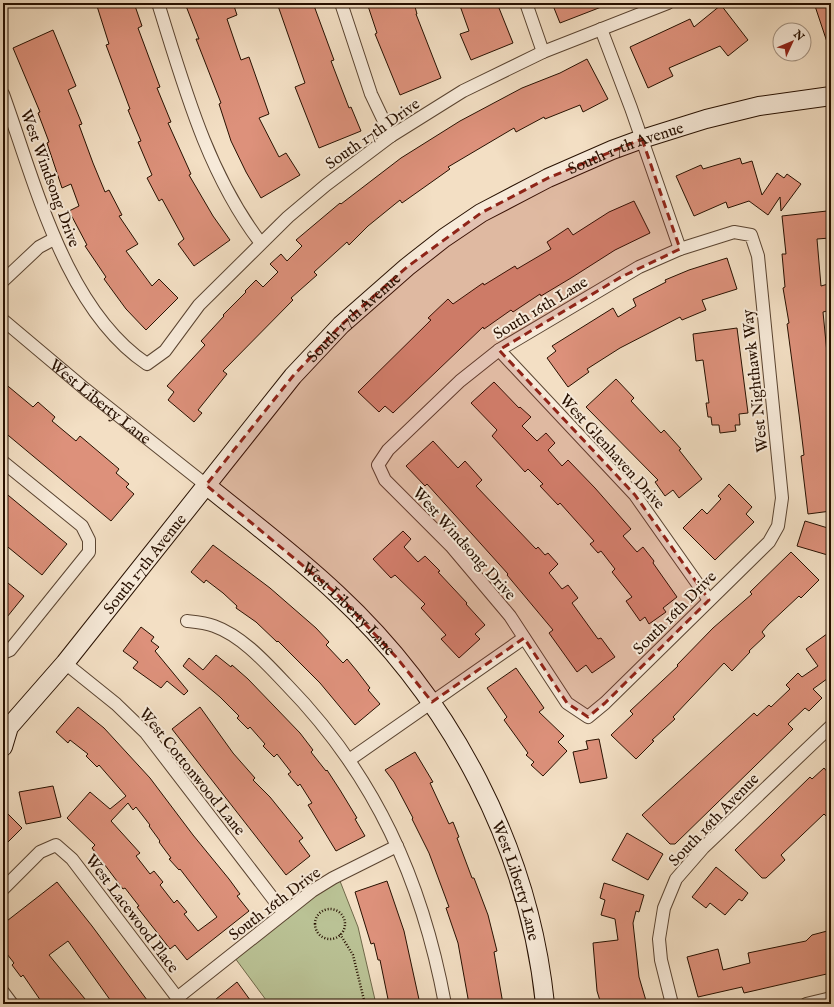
<svg xmlns="http://www.w3.org/2000/svg" width="834" height="1007" font-family="'IM FELL English',serif">
<rect width="100%" height="100%" fill="#f3dfc4"/>
<filter id="stains"><feTurbulence type="fractalNoise" baseFrequency=".005" numOctaves="4"/><feColorMatrix values="0 0 0 0 .2 0 0 0 0 .09 0 0 0 0 .02 0 0 0 .5 -.17"/></filter>
<radialGradient id="worn" r=".72"><stop offset=".6" stop-color="#630" stop-opacity="0"/><stop offset="1" stop-color="#630" stop-opacity=".3"/></radialGradient>
<path fill="#bac295" stroke="#70694a" d="M338 876 358 927 376 1004H269L232 954Z"/>
<path fill="#dd917b" stroke="#271000" fill-rule="evenodd" d="M96 3H134L142 26 138 28 160 87 157 88 171 122 168 123 191 174 189 175 213 216 230 240 194 266 178 244 184 239 162 199 159 201 147 178 152 175 138 142 141 141 128 110 130 109 106 45 109 44Z
M195 3H233L237 15 227 19 241 60 249 57 269 114 259 118 279 157 286 153 300 175 261 198 246 172 231 141 219 104 221 103 196 39H199L186 6Z
M277 3H313L334 60 331 61 349 108 351 107 361 131 319 148 295 87 305 83Z
M367 3H414L417 14H416L441 78 400 95 375 34 377 33Z
M459 3H497L513 43 471 60 460 34 469 31Z
M552 3H609V4L560 23Z
M814 3H831V48H829Z
M721 5 748 40 728 56 720 46 669 68 673 76 648 88 630 47 690 19 694 27Z
M53 30 76 86 68 90 82 124 79 125 93 163 105 192 109 190 122 215 119 216 138 244 126 251 152 286 159 279 178 298 146 330 126 309 104 279 106 277 85 246 87 245 69 211 79 206 71 184 62 188 47 143 49 142 38 113 40 112 13 48Z
M587 59 608 99 583 112 580 105 545 119 544 117 516 132 514 128 448 167 450 169 402 203 400 200 368 226 349 245 347 242 314 272 317 275 291 298 293 300 223 371 227 374 198 410 202 413 194 422 168 400 174 392 167 386 205 345 201 341 224 316 223 315 246 292 245 291 256 280 263 287 278 272 270 264 281 254 287 261 302 246 296 240 340 203 341 204 401 158 460 121 522 88 560 73Z
M740 158 742 164 752 161 762 195 777 173 784 178 787 174 801 184 781 211 780 197 768 215 749 201 728 208 726 202 694 216 676 176 701 165 703 169Z
M634 201 650 233 615 250 571 278 541 296 540 294 513 312 511 310 484 329 483 327 393 413 385 406 379 412 358 392 431 320 428 318 448 299 453 304 483 283 484 285 515 266 517 269 551 249 547 242 568 228 573 235 609 212Z
M827 211 830 238 817 239 821 286 828 284 831 302V310L823 312 827 353 831 352V511L808 514 801 456 804 455 799 414 787 324 789 323 783 288 785 287 782 254H786L782 216Z
M727 258 737 289 702 300 706 310 682 320 680 317 620 348 587 369 589 372 568 387 547 358 556 351 552 346 613 308 618 317 636 306 633 299 666 282 665 280 689 270Z
M737 328 748 413 739 414 740 425H735L736 431 720 433 719 425H712L711 417H708L706 403H709L703 360 696 361 693 334Z
M616 379 634 398 631 401 661 433 664 430 681 449 679 450 702 479 679 498 673 490 665 496 655 482 658 480 586 407Z
M3 382 33 407 38 402 55 417 52 421 76 441 80 436 119 469 116 473 129 484 126 487 134 494 111 521 3 431Z
M494 382 519 408 520 407 531 417 522 426 537 441 546 433 555 443 548 450 562 466 568 460 595 488 631 529 623 536 637 552 643 547 654 561 653 563 677 597 663 608 666 612 649 624 645 617 640 621 626 601 632 597 612 572 615 569 601 551 598 553 590 544 594 541 560 503 558 505 540 486 543 484 528 469 525 472 492 436 497 430 471 403Z
M433 441 458 468 465 461 482 480 476 486 536 549 538 547 545 555 548 553 558 564 549 573 562 589 568 585 578 598 572 603 598 639 601 638 615 657 592 673 586 665 577 672 549 633 553 630 507 575 508 574 427 484 425 486 406 466Z
M729 484 752 507 746 514 754 522 715 560 683 528 702 509 707 514 721 499 718 496Z
M3 491 67 544 42 575 3 543Z
M805 521 831 529V556L797 546Z
M403 531 411 539 404 547 418 562 425 556 440 571 438 572 467 603 466 604 485 625 475 634 480 639 459 658 441 639 446 635 421 608 425 604 395 575 391 578 373 559Z
M213 545 270 588 316 628 329 642 326 645 343 663 347 659 357 671 370 688 368 690 380 704 355 725 320 683 278 641 277 642 256 622 236 608 237 606 223 593 206 580 204 583 191 572Z
M791 552 819 580 801 598 799 596 768 625 762 632 765 636 749 651 750 652 732 671 724 663 673 717 675 719 652 740 654 741 636 759 611 735 633 714 630 711 678 666 677 665 713 628 752 594 750 592Z
M3 579 24 596 3 622Z
M141 627 154 637 151 641 159 647 155 651 188 691 184 695 167 681 161 688 133 668 138 662 123 651Z
M831 631V676L813 689 822 698 809 711 805 708 788 724 793 729 675 844H670L642 815 754 713 757 716 769 705 771 707 790 689 786 685 798 673 802 677 818 666 806 649Z
M216 655 231 667 232 665 248 679 300 733 313 750 311 752 326 771 327 770 340 790 357 818 355 819 365 836 336 851 308 805 312 803 300 784 298 786 288 774 291 772 277 754 274 757 263 746 265 744 250 727 248 729 237 718 239 716 220 697 183 666 189 658 203 670Z
M516 668 544 708 539 712 564 736 558 742 567 751 543 776 531 765 534 762 526 755 528 753 504 720 507 717 487 688Z
M78 707 104 728 150 778 193 835 229 879 240 894 237 896 249 911 187 960 175 945 170 949 137 907 139 906 125 888 123 889 92 848 95 845 67 818 90 792 110 809 126 796 99 765 97 767 86 756 88 754 70 740 68 743 56 732ZM128 803 133 810 136 807 150 825 149 826 160 841 159 842 171 858 169 859 179 870 180 869 217 917 198 931 184 914 187 912 177 900 174 903 160 885 163 882 154 871 150 874 136 856 140 853 111 821Z
M200 707 233 753 255 778 253 780 270 797 303 838 299 841 310 856 286 875 172 729Z
M599 739 607 778 580 783 573 752 588 749 586 741Z
M415 752 433 782 430 783 449 824 453 822 459 837 457 838 472 878H474L488 915 497 951 494 952 503 1004H469L458 943 446 908 449 907 429 853 412 819 413 818 394 782 385 770Z
M824 768 831 776V811L826 816 824 814 781 855 785 860 766 878H762L735 850 810 777 812 779Z
M53 786 61 817 26 824 19 792Z
M3 809 22 828 3 847Z
M627 833 663 854 648 880 612 860Z
M716 867 748 893 742 901 739 899 725 915 710 903 706 908 692 897Z
M387 881 404 931 420 1004H389L380 960H378L374 943 371 944 355 892Z
M57 882 92 926 150 1004H113L68 941 49 955 85 999 79 1004H43L23 975 21 977 12 965 14 963 3 949V924Z
M604 883 644 895 639 912 636 911 633 923 639 977 647 1004H601L597 991 593 943 618 940 615 919 601 915 605 900 600 898Z
M831 930V973L744 993 742 987 698 997 687 957 718 949 723 970 750 963 748 953 806 941 812 935Z
M237 982 253 1004H210Z"/>
<g fill="none" stroke-linecap="round" stroke-linejoin="round">
<defs>
<g id="street">
<path d="M158 3C184 86 207 172 260 242"/>
<path d="M341 3 371 94 391 136"/>
<path d="M526 3 543 52"/>
<path d="M601 29 631 108 680 249"/>
<path d="M3 94C35 182 65 309 147 364L165 351 199 305 288 217 326 185 391 136 463 91 543 52 668 3"/>
<path d="M734 232 751 235 758 256 782 498 778 526 769 542 605 703 588 717 567 703 510 616 451 546 385 480 378 465 388 450 460 381 499 350 639 267 680 249Z"/>
<path d="M3 281 39 247 54 239"/>
<path id="s1" d="M3 320 85 389 206 485"/>
<path d="M499 350 635 495 709 600"/>
<path d="M3 462 82 526 89 540V552L10 650 3 653"/>
<path d="M187 621C196 622 206 623 214 626 242 636 266 663 286 684 375 775 422 880 445 1004"/>
<path d="M65 663 116 704 146 733 284 913"/>
<path d="M349 760 524 638"/>
<path d="M3 889 40 852 56 845 72 859 182 1004"/>
<path d="M3 992 12 1004"/>
<path d="M177 998 312 891 333 878 397 846"/>
<path d="M672 1004 661 960 659 939 664 908 676 879 703 848 831 726"/>
<path d="M806 1004 831 998"/>
</g>
<g id="secondary">
<path id="s2" d="M206 485C250 521 296 555 337 594 452 701 529 848 545 1004"/>
<path id="s3" d="M3 747 9 727 65 663 293 376 341 325 407 267 444 238 481 213 548 178 612 150 642 139 706 119 759 106 831 96"/>
</g>
</defs>
<use href="#street" stroke="#5a4431" stroke-width="14"/>
<use href="#secondary" stroke="#271000" stroke-width="20"/>
<path stroke="#271000" stroke-width="2.5" stroke-dasharray="1 2" stroke-linecap="butt" d="M315 924a15 15 0 1 1 30 0a15 15 0 1 1-30 0Z
M340 934 353 955 365 1004"/>
<use href="#street" stroke="#f7ead9" stroke-width="12"/>
<use href="#secondary" stroke="#f7ead9" stroke-width="18"/>
</g>
<path fill="#8f2418" fill-opacity="0.2" stroke="#8f2418" stroke-width="3" stroke-dasharray="8 5" stroke-linejoin="round" d="M642 139 680 249 621 277 499 350 635 495 709 600 605 703 588 717 567 703 524 638 432 702 397 658 337 594 206 485 293 376 341 325 407 267 481 213 548 178Z"/>
<g text-anchor="middle" stroke-width="4" stroke-linejoin="round" paint-order="stroke">
<g font-size="16" fill="#271000" stroke="#f7ead9">
<text transform="translate(372 133) rotate(-35)" y="6">South 17th Drive</text>
<text dy="6" stroke="none"><textPath href="#s3" startOffset="881">South 17th Avenue</textPath></text>
<text transform="translate(51 178) rotate(70)" y="6">West Windsong Drive</text>
<text transform="translate(540 307) rotate(-31)" y="6">South 16th Lane</text>
<text dy="6" stroke="none"><textPath href="#s3" startOffset="557">South 17th Avenue</textPath></text>
<text transform="translate(754 381) rotate(-96)" y="6">West Nighthawk Way</text>
<text dy="6" stroke="none"><textPath href="#s1" startOffset="127">West Liberty Lane</textPath></text>
<text transform="translate(613 451) rotate(48)" y="6">West Glenhaven Drive</text>
<text transform="translate(465 543) rotate(48)" y="6">West Windsong Drive</text>
<text dy="6" stroke="none"><textPath href="#s3" startOffset="233">South 17th Avenue</textPath></text>
<text dy="6" stroke="none"><textPath href="#s2" startOffset="189">West Liberty Lane</textPath></text>
<text transform="translate(674 612) rotate(-45)" y="6">South 16th Drive</text>
<text transform="translate(193 771) rotate(51)" y="6">West Cottonwood Lane</text>
<text transform="translate(713 819) rotate(-46)" y="6">South 16th Avenue</text>
<text dy="6" stroke="none"><textPath href="#s2" startOffset="513">West Liberty Lane</textPath></text>
<text transform="translate(274 903) rotate(-37)" y="6">South 16th Drive</text>
<text transform="translate(133 913) rotate(53)" y="6">West Lacewood Place</text>
</g>
</g>
<rect width="834" height="1007" fill="none" stroke="#f3dfc4" stroke-width="16"/>
<rect x="4" y="4" width="826" height="999" fill="none" stroke="#271000" stroke-width="2"/>
<rect x="8" y="8" width="818" height="991" fill="none" stroke="#271000"/>
<g transform="translate(792 42) rotate(46)"><circle r="19" fill="#f7ead9" stroke="#a49382"/>
<path d="M0-3L7 15L0 10L-7 15Z" fill="#8f2418"/>
<text y="-6" font-size="11" font-weight="bold" text-anchor="middle" fill="#271000">N</text>
</g>
<rect width="100%" height="100%" filter="url(#stains)"/>
<rect width="100%" height="100%" fill="url(#worn)"/>
</svg>
